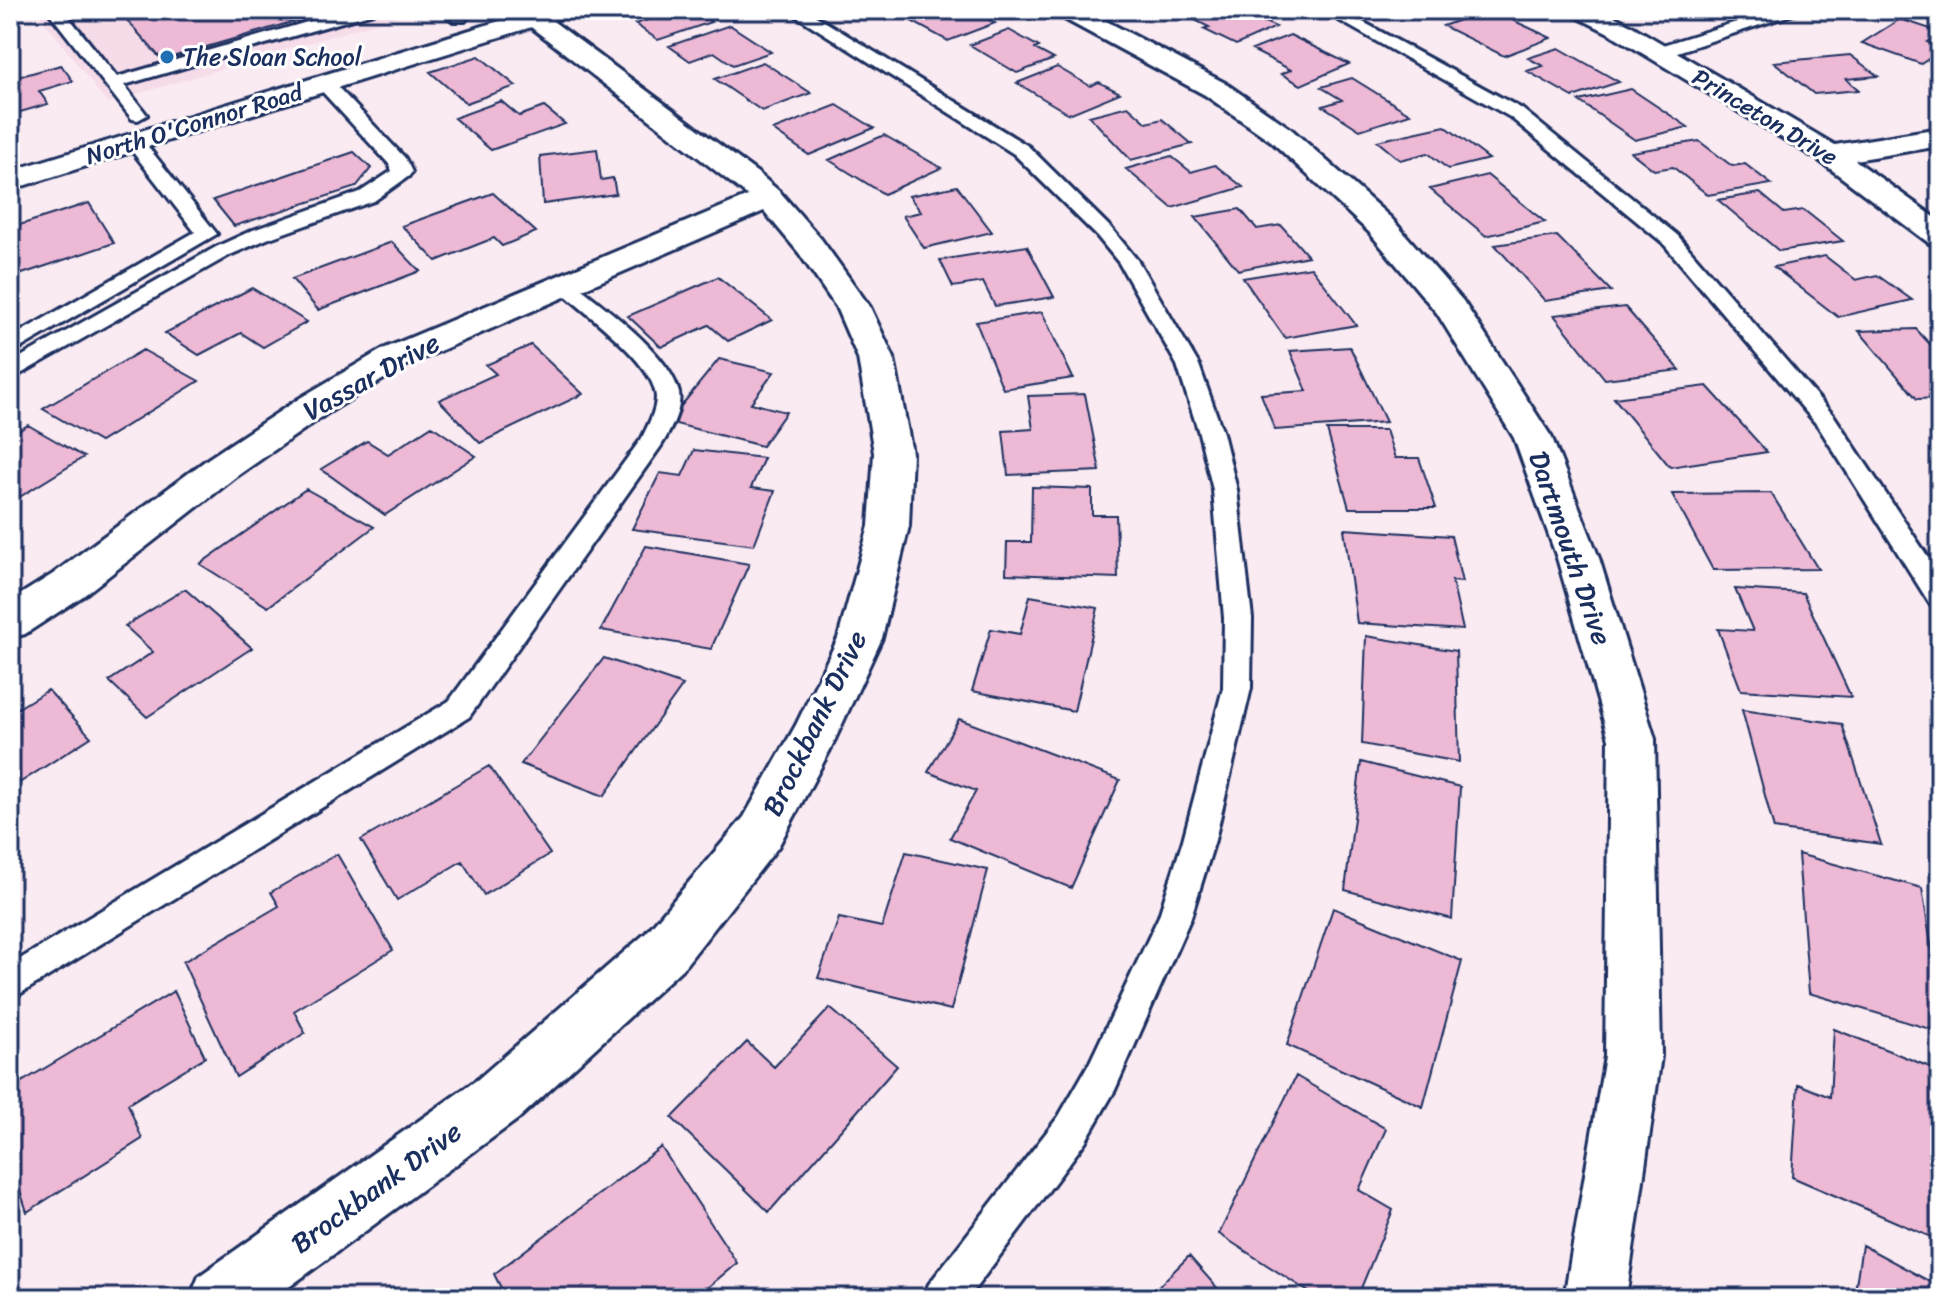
<svg xmlns="http://www.w3.org/2000/svg" width="1950" height="1308" font-family="Sriracha,sans-serif">
<rect width="100%" height="100%" fill="#faeaf2"/>
<filter id="ink" filterUnits="userSpaceOnUse"><feTurbulence type="fractalNoise" baseFrequency=".0125" numOctaves="2"/><feDisplacementMap in="SourceGraphic" scale="16" xChannelSelector="R" yChannelSelector="G"/><feConvolveMatrix kernelMatrix="1 2 1 2 8 2 1 2 1" color-interpolation-filters="sRGB"/></filter>
<g filter="url(#ink)">
<path fill="#f6dbe9" d="M36 10H418L107 103Z"/>
<path fill="#edb9d5" stroke="#1b2f5e" stroke-width="2" d="M118 10H291L302 19 162 60Z
M641 10H693L711 22 658 40 635 24 653 18Z
M913 10H971L995 23 948 41 900 15Z
M1194 10H1222L1236 16 1244 13 1276 27 1236 45 1203 29 1209 27 1183 14Z
M1487 10H1491L1551 38 1504 56 1443 26Z
M1698 10H1740L1715 18Z
M1900 19 1940 32 1927 42 1940 47V51L1921 64 1862 43Z
M730 25 771 52 733 65 714 52 690 61 669 46Z
M1009 30 1039 47 1035 49 1054 59 1017 73 970 45Z
M1290 35 1349 64 1301 85 1281 74 1291 70 1252 50Z
M1559 48 1619 82 1573 97 1527 71 1543 66 1528 58Z
M1850 55 1878 76 1846 79 1859 90 1814 94 1774 62Z
M479 56 516 86 466 103 430 72Z
M763 62 811 93 762 111 715 79Z
M61 65 73 81 39 91 48 104 10 115V79Z
M1057 67 1090 86 1099 82 1120 93 1069 114 1017 83Z
M1352 78 1410 114 1360 130 1323 106 1342 100 1321 87Z
M1631 89 1688 127 1635 140 1579 101Z
M501 101 519 116 544 107 565 124 491 150 454 118Z
M837 105 874 128 809 155 773 130Z
M1128 106 1147 123 1162 119 1192 144 1131 160 1089 116Z
M1445 126 1489 159 1448 169 1428 153 1400 160 1377 141Z
M884 135 941 168 884 194 829 160Z
M1699 141 1732 166 1745 164 1771 184 1708 195 1673 167 1654 170 1631 152Z
M597 149 601 180 613 178 616 194 543 204 540 156Z
M354 152 371 168 356 187 234 226 213 200Z
M1171 156 1191 172 1215 165 1243 187 1172 208 1126 169Z
M1487 175 1545 222 1486 236 1430 189Z
M957 186 992 232 924 248 903 216 921 212 909 196Z
M493 193 536 232 502 246 494 238 436 261 402 226Z
M1760 193 1784 213 1804 210 1843 241 1779 251 1718 200Z
M89 203 114 243 10 278V228Z
M1240 209 1257 229 1281 225 1308 256 1238 270 1195 217Z
M1557 236 1611 291 1545 301 1495 245Z
M392 242 420 271 318 310 292 279Z
M1027 246 1054 297 995 306 983 282 953 287 940 260Z
M1825 256 1856 280 1877 275 1912 300 1838 317 1774 267Z
M1311 267 1356 325 1285 338 1243 278Z
M718 277 772 320 728 341 709 325 661 347 628 316Z
M252 288 307 322 263 347 241 333 199 355 165 333Z
M1625 307 1680 370 1605 379 1554 315Z
M1042 312 1073 378 1003 389 976 322Z
M1916 329 1940 355V398L1917 399 1859 331Z
M531 345 583 394 480 443 439 400 496 374 486 365Z
M1350 347 1386 422 1275 430 1261 394 1307 391 1290 351Z
M143 350 199 381 100 442 43 409Z
M719 359 774 372 751 403 786 412 762 446 668 422Z
M1707 386 1767 452 1670 467 1614 398Z
M1085 394 1100 471 1008 475 1003 431 1033 429 1028 396Z
M28 425 84 457 10 503V436Z
M432 426 476 456 385 515 321 469 367 441 388 454Z
M1327 430H1386L1395 458H1419L1436 508H1349Z
M694 450 764 458 751 488 775 491 754 545 632 529 660 473 682 476Z
M1032 487 1092 489V515H1116L1118 578 1006 574 1007 542H1031Z
M306 489 374 527 268 607 200 564Z
M1771 493 1818 569 1713 570 1672 494Z
M1344 529 1451 536 1462 582 1452 581 1463 630 1357 623Z
M646 546 749 564 711 649 601 630Z
M185 589 252 648 147 717 109 681 153 652 125 626Z
M1735 589 1803 593 1851 697 1741 690 1718 629 1753 631Z
M1030 596 1098 608 1074 711 972 691 991 629 1020 634Z
M1366 636 1456 651 1459 762 1362 744Z
M604 658 683 685 604 796 521 764Z
M48 690 91 737 10 789V713Z
M1742 710 1842 724 1881 844 1774 829Z
M959 719 1120 780 1071 888 950 838 976 791 928 772Z
M1361 762 1460 787 1452 919 1345 890Z
M489 766 550 854 484 895 462 861 397 900 361 840Z
M906 852 988 870 951 1010 818 978 839 918 882 927Z
M337 854 393 950 294 1011 305 1033 236 1077 183 962 279 906 271 892Z
M1798 854 1922 888 1940 1001V1032L1809 993Z
M1333 908 1462 961 1423 1107 1287 1045Z
M174 991 205 1057 128 1104 142 1139 27 1212 10 1159V1089Z
M830 1008 897 1066 769 1212 672 1118 747 1042 774 1067Z
M1834 1029 1940 1071V1241L1792 1177 1798 1084 1830 1097Z
M1296 1076 1386 1129 1359 1190 1393 1210 1357 1298H1318L1219 1234Z
M661 1147 737 1263 695 1298H506L494 1274Z
M1862 1245 1940 1287V1298H1854Z
M1189 1256 1226 1298H1147Z"/>
<g fill="none" stroke-linecap="round" stroke-linejoin="round">
<defs>
<path id="service" d="M47 10H63L117 77 349 10H375L373 13 124 85 147 115 138 120 132 119Z
M440 10H458L467 18 465 21H453Z
M787 10H806L1028 146 1111 228 1138 261 1199 365 1223 433 1237 490 1252 618 1251 688 1215 840 1191 917 1115 1090 1085 1142 968 1298H923L929 1284 1059 1116 1089 1064 1159 916 1183 840 1223 688 1224 618 1213 490 1199 433 1177 365 1119 263 1097 236 1014 154Z
M1321 10H1341L1522 109 1677 235 1834 416 1940 575V607L1930 604 1818 426 1663 243 1510 117Z
M1775 10H1799L1797 13 1665 56H1653L1651 52 1653 48Z
M324 78 330 79 405 158 412 172 409 176 374 201 267 239 230 255 10 380V363L216 247 253 230 360 192 392 171 389 164 318 87 315 83 318 79Z
M134 136 141 138 217 234 10 354V338L195 232 125 142Z
M564 278 571 280C602 306 670 353 679 393 682 409 670 432 661 446L469 717 10 1000V965L449 701 642 438C648 425 656 411 656 397 655 363 581 310 557 288L553 284Z"/>
<path id="minor" d="M509 10H538L759 174 780 192 821 239 870 307 894 358 912 453 909 526 882 638 831 748 778 847 684 967 518 1119 274 1298H190L199 1276 478 1079 646 933 744 817 796 725 838 638 869 526 874 453 858 358 836 307 799 253 764 211 407 365 326 414 237 476 83 596 25 634 10 638V601L53 574 209 458 300 398 383 349 748 196Z
M1053 10H1085L1225 83 1291 129 1391 218 1463 301 1552 438 1599 558 1655 739 1661 1056 1626 1298H1564L1605 1056 1609 739 1557 558 1514 438 1437 313 1369 232 1271 141 1205 95 1057 15Z
M1569 10H1602L1627 23 1835 145 1940 128V146L1855 160 1940 221V246L1929 243 1820 161 1609 33 1573 15Z"/>
<path id="secondary" d="M535 10H574L570 15 10 190V171Z"/>
</defs>
<use href="#service" stroke="#1b2f5e" stroke-width="6"/>
<use href="#minor" stroke="#1b2f5e" stroke-width="6"/>
<use href="#secondary" stroke="#1b2f5e" stroke-width="6"/>
<use href="#service" fill="#fff" fill-rule="evenodd"/>
<use href="#minor" fill="#fff" fill-rule="evenodd"/>
<use href="#secondary" fill="#fff" fill-rule="evenodd"/>
</g>
</g>
<circle fill="#1f6fb2" stroke="#fff" stroke-width="3" cx="167" cy="57" r="8"/>
<g text-anchor="middle" stroke-width="6" stroke-linejoin="round" paint-order="stroke">
<g font-size="24" fill="#1b2f5e" stroke="#fff" text-anchor="start">
<text x="183" y="65">The Sloan School</text>
</g>
<g font-size="24" fill="#1b2f5e" stroke="#fff">
<text transform="translate(1765 117) rotate(31)" y="8">Princeton Drive</text>
<text transform="translate(194 124) rotate(-17)" y="8">North O'Connor Road</text>
</g>
<g font-size="28" fill="#1b2f5e" stroke="#fff">
<text transform="translate(371 376) rotate(-29)" y="10">Vassar Drive</text>
<text transform="translate(1571 548) rotate(71)" y="10">Dartmouth Drive</text>
<text transform="translate(814 723) rotate(-64)" y="10">Brockbank Drive</text>
<text transform="translate(376 1187) rotate(-36)" y="10">Brockbank Drive</text>
</g>
</g>
<rect width="1950" height="1308" fill="none" stroke="#fff" stroke-width="40"/>
<rect x="20" y="20" width="1910" height="1268" fill="none" stroke="#1b2f5e" stroke-width="3" filter="url(#ink)"/>
</svg>
